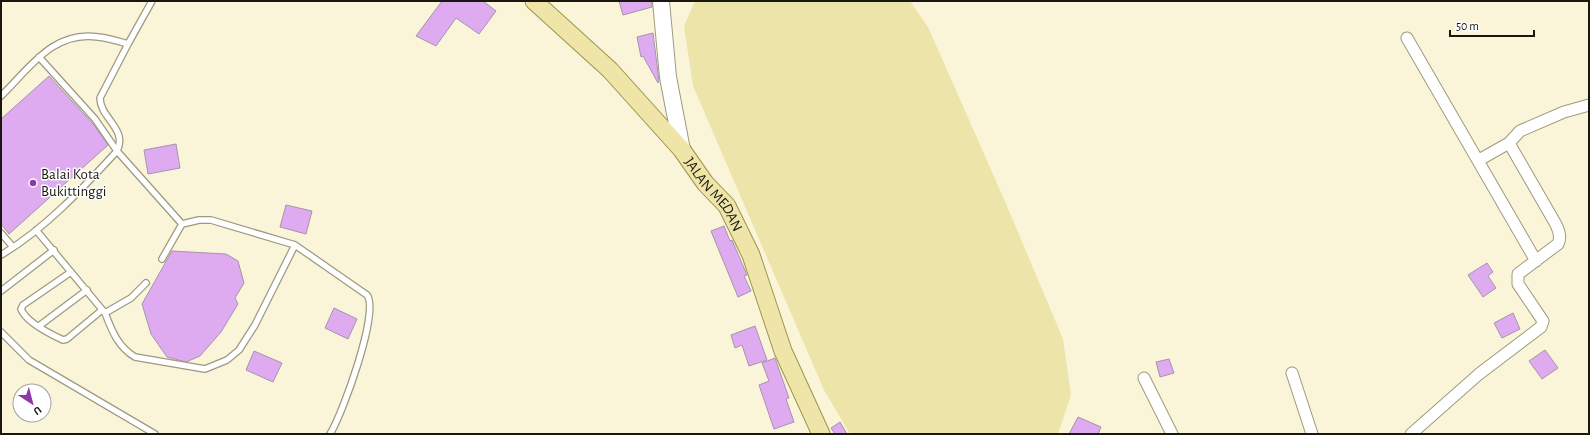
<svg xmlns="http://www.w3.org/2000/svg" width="1590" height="435" font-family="'Alegreya Sans',sans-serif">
<rect width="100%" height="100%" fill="#faf5d8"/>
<path fill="#ede4a9" d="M695 1H910L928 27 1007 206 1063 339 1071 395 1058 434H850L824 390 693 86 684 26Z"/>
<path fill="#deabf1" stroke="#a594ab" d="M442 1H483L496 11 479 34 456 18 436 46 416 36Z
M619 1H652V7L623 15Z
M653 33 659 81 658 83 643 56 641 57 637 37Z
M49 76 94 125 108 145 9 234 1 224V119Z
M176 144 180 168 148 174 144 150Z
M286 205 312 211 306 234 280 227Z
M724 226 730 241 732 240 747 275 744 276 751 291 738 297 711 231Z
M172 251 226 254 238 261 244 283 235 298 238 304 221 332 200 356 186 362 167 357 151 334 142 304Z
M1487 263 1493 272 1488 276 1496 288 1483 297 1468 275Z
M334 308 357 319 348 339 325 328Z
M1513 313 1520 329 1502 338 1494 323Z
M755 326 767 360 749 366 742 345 735 348 731 335Z
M1545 350 1558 368 1542 379 1529 361Z
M254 351 282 363 273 382 246 370Z
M775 358 789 398 786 399 794 422 774 429 759 385 769 381 762 363Z
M1169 359 1174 373 1160 377 1156 362Z
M1078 417 1101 427 1098 434H1069Z
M840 422 847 434H835L831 428Z"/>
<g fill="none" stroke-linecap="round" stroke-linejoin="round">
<defs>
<path id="lane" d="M39 57 95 119 117 151 182 224
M1 96C29 69 53 30 98 37 108 38 118 41 128 44L152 1
M36 230 105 313
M1 233 13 247
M1 255C45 229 83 188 117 151 128 129 100 118 100 98L128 44
M162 259 182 224 199 220H211L295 245 367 295C380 312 342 415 330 434
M71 272 23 305 21 309C26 322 50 334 63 340L67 339 102 310
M146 283 131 298 105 313C112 331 118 347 135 357L205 369 227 360 239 350 255 325 295 245
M1 291 54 250
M39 326 87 290
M1 332 29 360 155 434"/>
<path id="street" d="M1407 38 1536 261
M1479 160 1509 143
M1292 373 1312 434
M1144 378 1172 434
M1411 434 1479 374 1541 327 1543 321 1518 284V274L1558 244C1562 236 1558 228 1554 221L1509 143 1520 131 1564 112 1589 105"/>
<path id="secondary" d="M661 1 668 77 682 150"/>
<g id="primary">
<path id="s1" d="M534 1 610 70 682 150 705 183 727 206 751 255 783 351 821 434"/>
</g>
</defs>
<use href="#lane" stroke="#9e9a7f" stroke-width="8"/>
<use href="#street" stroke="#9e9a7f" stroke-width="13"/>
<use href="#secondary" stroke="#9e9a7f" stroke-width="18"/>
<use href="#primary" stroke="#9d924d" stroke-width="19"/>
<use href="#lane" stroke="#fff" stroke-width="5.5"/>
<use href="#street" stroke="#fff" stroke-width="11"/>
<use href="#secondary" stroke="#fff" stroke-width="16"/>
<use href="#primary" stroke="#efe5a9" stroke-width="17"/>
</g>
<circle fill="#8d3aa8" stroke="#fff" stroke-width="1.5" cx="33" cy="183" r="4"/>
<g text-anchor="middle" stroke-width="3" stroke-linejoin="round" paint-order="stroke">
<g font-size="15" fill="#1a180e" stroke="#fff" text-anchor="start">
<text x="41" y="179">Balai Kota<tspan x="41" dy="17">Bukittinggi</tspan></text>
</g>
<g font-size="15" fill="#1a180e" stroke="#fff">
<text dy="5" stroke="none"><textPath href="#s1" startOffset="265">JALAN MEDAN</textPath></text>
</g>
</g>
<rect width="1590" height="435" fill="none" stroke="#1a180e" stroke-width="4"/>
<g transform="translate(32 403) rotate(144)"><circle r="19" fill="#ffffff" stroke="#a3a39f"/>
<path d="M0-3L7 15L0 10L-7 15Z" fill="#8d3aa8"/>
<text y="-6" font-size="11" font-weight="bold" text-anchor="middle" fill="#1a180e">U</text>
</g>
<path d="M1450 30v6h84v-6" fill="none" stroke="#1a180e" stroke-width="2"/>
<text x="1456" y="30" font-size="12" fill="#1a180e" stroke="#ffffff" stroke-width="3" paint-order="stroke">50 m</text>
</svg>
